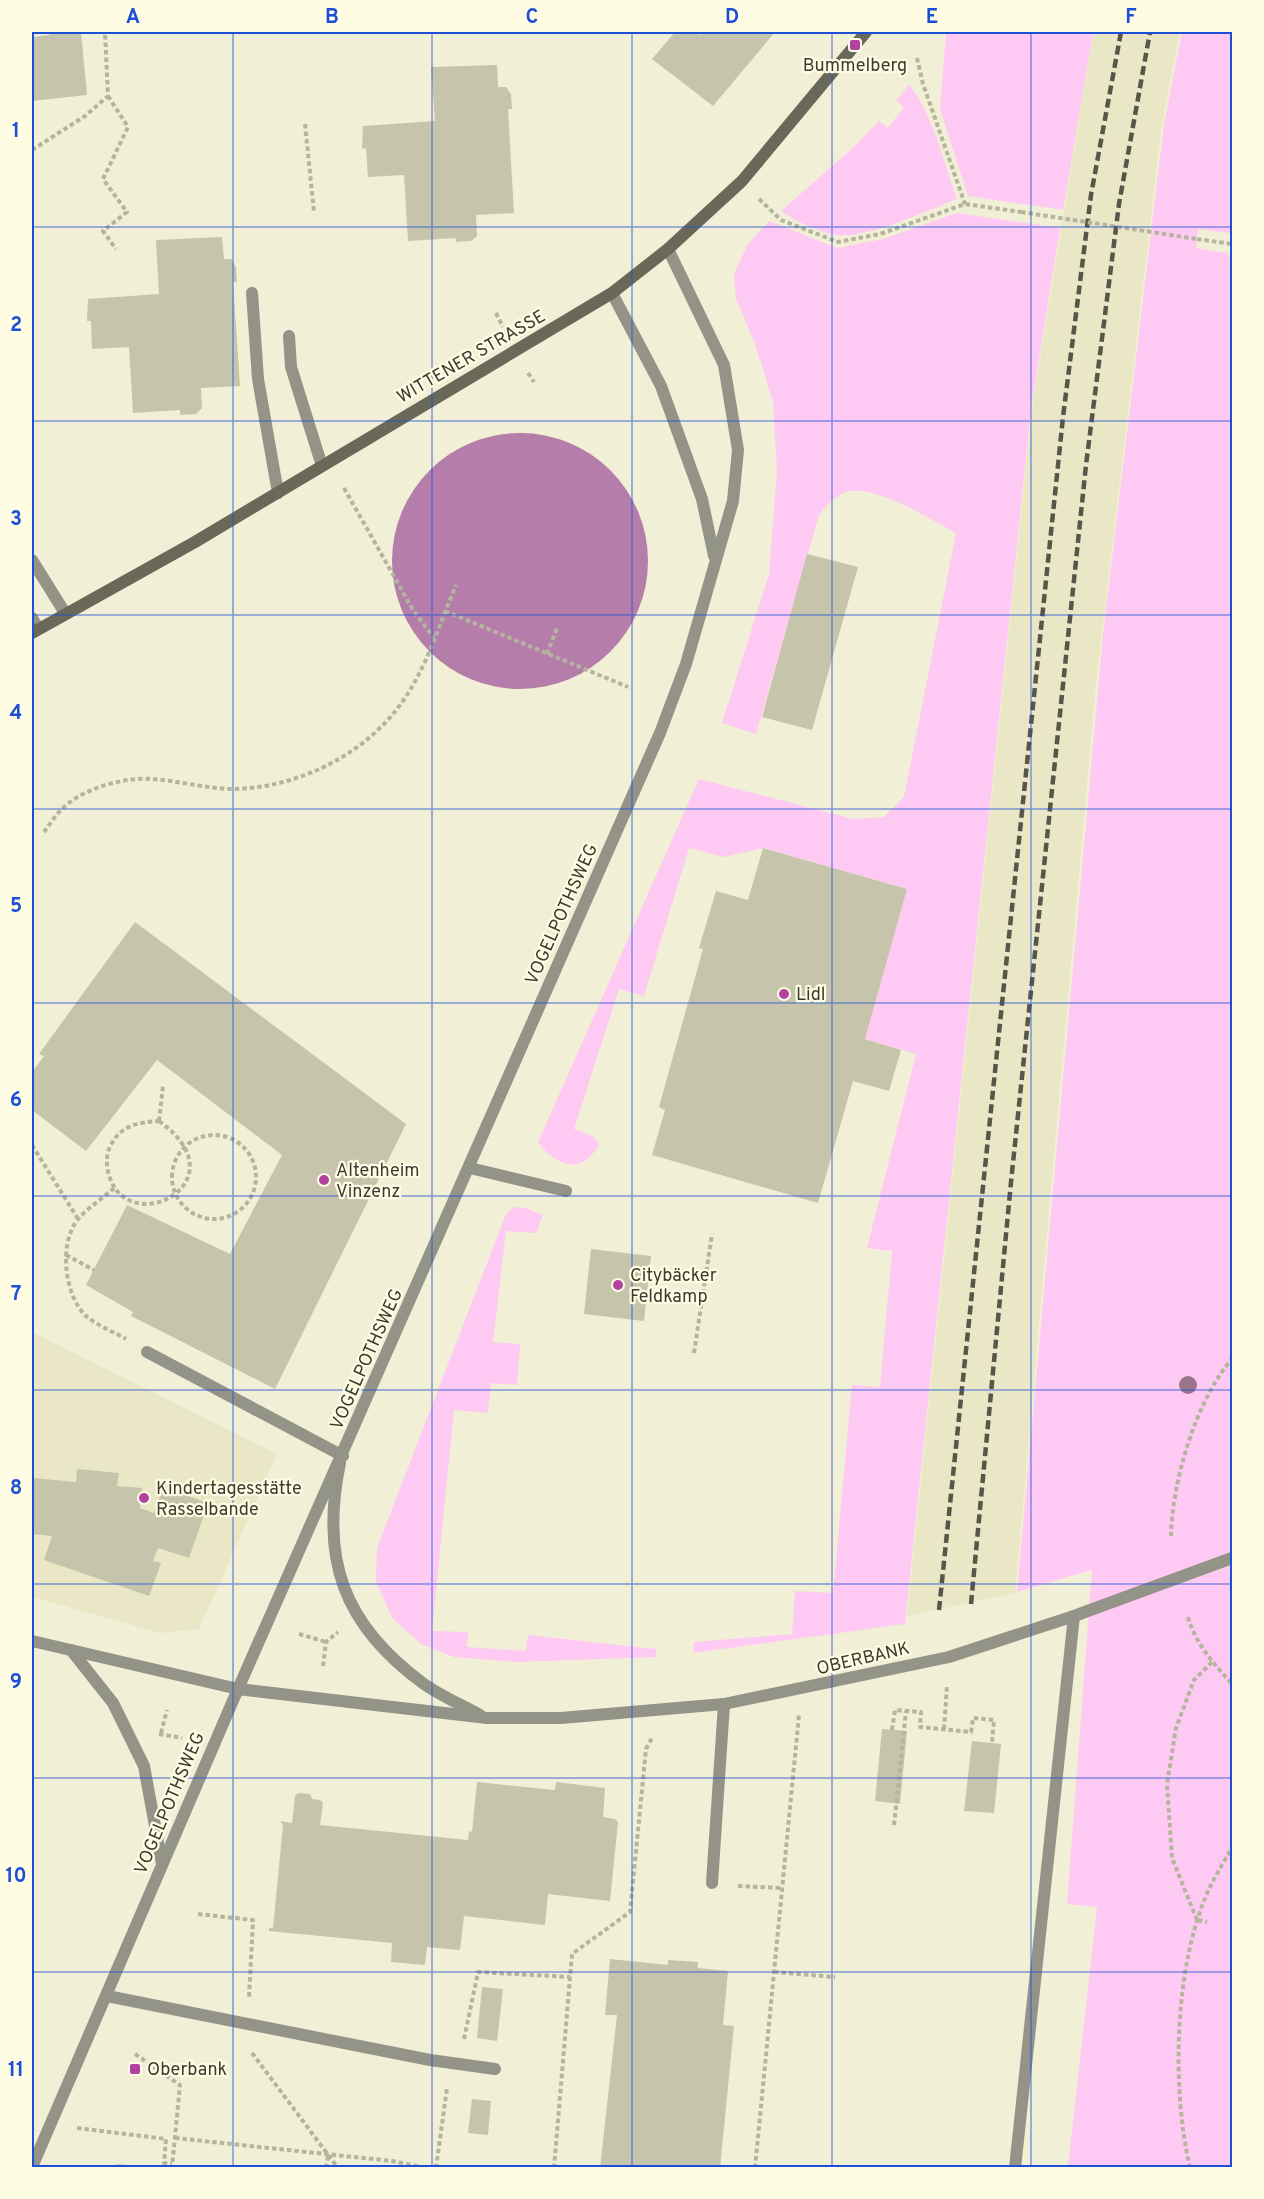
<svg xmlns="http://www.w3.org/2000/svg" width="1264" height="2199" font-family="Overpass,sans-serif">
<rect width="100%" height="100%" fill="#f1efd5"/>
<path fill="#e9e7c5" d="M1093 32H1180L1162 123 1096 683 1015 1593 907 1616 1032 409Z
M32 1332 277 1454 199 1629 161 1633 32 1597Z"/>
<path fill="#fecaf3" d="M946 32H1093L1063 210 968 196 940 109Z
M1182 32H1232V229L1228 233 1198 229 1196 248 1229 253 1232 313V2167H1068L1097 1907 1067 1904 1092 1570 1017 1592 1103 634 1164 124Z
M909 85C931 110 946 167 957 199 928 210 865 240 836 235 819 232 795 221 781 211L855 146 879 121 888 128 904 107 896 100Z
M957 213 1060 228 1031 410 905 1624 693 1653 694 1642 792 1634 795 1591 833 1593 852 1385 880 1387 892 1251 867 1248 916 1054 865 1039 907 889 764 848 724 857 689 848 644 996 619 989 574 1129 593 1136 599 1145C581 1176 556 1166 538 1142L699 779 853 819 884 817 904 797 956 533C929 519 872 481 843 493 833 498 826 506 819 515L756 734 722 723 769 574 777 471 773 402 755 344 736 299 734 274 748 244 769 221 837 248 883 239Z
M514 1207 525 1208 543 1215 536 1233 506 1231 493 1342 520 1344 517 1385 491 1383 488 1413 454 1410 432 1631 468 1632 467 1647 526 1651 528 1635 656 1649V1657L518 1662 454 1657 421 1644 392 1618 376 1581 377 1548 506 1214Z"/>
<path fill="#b57eaa" d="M392 561a128 128 0 1 1 256 0a128 128 0 1 1-256 0Z"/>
<path fill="#c6c5ac" d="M49 32H81L87 95 32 101V37L49 35Z
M675 32H697L701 35 704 32H775L713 106 652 59Z
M497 65 498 87H506L511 94 512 109H508L514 213 476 215 477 236 471 241 456 242V238L408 241 404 175 368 177 366 148 362 149 363 126 435 121 431 67Z
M222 237 224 259H231L236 267 237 282H233L240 386 201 388 202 408 196 414 180 415V410L133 413 129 347 92 349 91 321H87L88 299 159 294 156 240Z
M807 554 858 567 812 730 762 717Z
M763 848 907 889 865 1039 901 1050 889 1091 853 1081 818 1203 652 1155 665 1110 659 1107 703 949 699 948 716 891 748 900Z
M135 922 406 1124 275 1389 131 1316 133 1312 86 1285 127 1205 230 1254 282 1155 157 1060 86 1151 32 1110V1072L44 1056 39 1054Z
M591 1249 651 1256 644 1321 584 1314Z
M32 1465H34L33 1478 76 1482 77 1469 119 1473 117 1486 142 1488 140 1508 154 1513 163 1487 208 1503 189 1558 158 1548 153 1561 161 1563 149 1596 44 1560 52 1536 32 1534Z
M882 1729 907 1731 900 1804 875 1801Z
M972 1741 1001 1744 994 1813 964 1811Z
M477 1782 555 1790 556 1782 605 1788 603 1817 615 1819 618 1822 610 1901 548 1894 545 1925 464 1916 460 1950 427 1947 425 1965 391 1962 392 1943 269 1931V1928H273L283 1825 280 1821 292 1823 295 1796 298 1793 310 1794 312 1799 320 1800 323 1803 320 1825 468 1840 469 1831 472 1832Z
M610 1959 668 1965V1960L698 1962V1968L728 1971 723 2025 734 2026 720 2168H600L617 2015H605Z
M482 1987 503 1989 497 2041 477 2038Z
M472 2099 491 2101 488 2135 468 2133Z
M117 2164 139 2166V2168H117Z"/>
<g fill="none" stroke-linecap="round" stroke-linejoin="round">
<path stroke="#b5b49f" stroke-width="4" stroke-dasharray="4.5 3" stroke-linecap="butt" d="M917 58 923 84 965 204
M108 96 128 127 103 179 127 212 103 231 116 249
M305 124 314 212
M32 150 85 116 108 96 105 32
M759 199 781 220 838 242 880 234 965 204 1021 212
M1197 239 1232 244
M496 313 503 327
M528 373 534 382
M344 488 413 610 434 638
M445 611 628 687
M547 654 557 628
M44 832C50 824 56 814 64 807 86 787 125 777 153 779 179 781 204 788 230 789 294 789 362 757 400 705 426 670 439 625 456 585
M159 1121C243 1181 131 1239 110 1178 106 1167 105 1154 112 1143 122 1125 140 1122 159 1121Z
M159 1121 163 1086
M172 1177a42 42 0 1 1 84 0a42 42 0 1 1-84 0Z
M32 1145 78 1219
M114 1188C103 1198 89 1207 79 1218 58 1242 64 1295 86 1316 96 1325 114 1332 126 1339
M66 1255 94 1270
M694 1353 712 1234
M1171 1536C1172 1482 1196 1400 1232 1359
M1188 1617C1195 1643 1214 1664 1232 1684
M299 1634 326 1642
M323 1666 326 1642 338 1632
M944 1729 947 1685
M892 1730 895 1710 921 1712 920 1727 971 1732 973 1718 994 1720 992 1744
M161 1733 167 1710
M159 1734 182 1738
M894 1825 906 1711
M738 1886 782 1888
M198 1914 253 1920 249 1998
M1197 1920 1172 1858 1167 1784 1176 1728 1194 1680 1212 1662
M1198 1920 1207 1922
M774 1972 835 1977
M464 2039 478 1972 570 1977
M252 2053 338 2168
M135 2054 180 2085 172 2168
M77 2128 166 2139 164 2163 172 2164
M175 2138 392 2161 427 2168
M326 2168 328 2156
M436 2168 447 2088
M554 2168 572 1954 630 1912 646 1749 652 1738
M755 2168 799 1715
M1190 2168C1171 2087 1174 1958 1212 1883 1218 1871 1226 1859 1232 1847"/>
<path stroke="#939388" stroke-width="12" d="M252 293 258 379 278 493
M289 336 291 367 322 466
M32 560 65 613
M32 618 38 628
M470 1168 566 1191
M147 1352 343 1456
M71 1650 113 1703 144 1766 162 1864
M712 1883 724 1704
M107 1996 430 2060 495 2069
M1015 2168 1074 1616"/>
<path stroke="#939388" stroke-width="12" d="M340 1463C320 1559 343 1625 424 1684 441 1696 462 1705 480 1715
M32 1641 238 1689 487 1718H561L724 1704 949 1657 1074 1616 1232 1558"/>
<path stroke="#939388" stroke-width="12" d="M612 293 661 386 702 499 714 556
M32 2167 238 1689 660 733 686 664 733 501 738 450 724 365 668 249"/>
<path stroke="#696859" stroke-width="12" d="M32 633 195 542 612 293 668 249 742 181 866 32"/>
<path stroke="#57564a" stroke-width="4.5" stroke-dasharray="9 4.5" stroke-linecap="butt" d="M971 1604 1011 1182 1086 465 1119 204 1150 32
M939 1610 1063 417 1091 195 1121 32"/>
<path stroke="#b5b49f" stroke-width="4" stroke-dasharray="4.5 3" stroke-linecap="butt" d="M1021 212 1197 239"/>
</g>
<circle fill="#9a7488" cx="1188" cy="1385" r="9"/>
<path fill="none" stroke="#1d4ed8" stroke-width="1.5" stroke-opacity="0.55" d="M233 32V2168M432 32V2168M632 32V2168M832 32V2168M1031 32V2168M32 227H1232M32 421H1232M32 615H1232M32 809H1232M32 1003H1232M32 1196H1232M32 1390H1232M32 1584H1232M32 1778H1232M32 1972H1232"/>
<g fill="#b142a0" stroke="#fefde3" stroke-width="2">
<rect x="849" y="39" width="12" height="12" rx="3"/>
<circle cx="784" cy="994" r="6"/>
<circle cx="324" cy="1180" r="6"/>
<circle cx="618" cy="1285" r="6"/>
<circle cx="144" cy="1498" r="6"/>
<rect x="129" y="2063" width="12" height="12" rx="3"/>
</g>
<g text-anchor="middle" stroke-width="4.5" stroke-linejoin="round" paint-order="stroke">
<g font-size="18" fill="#3c3b31" stroke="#fefde3" text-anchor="start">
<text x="855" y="71" text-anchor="middle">Bummelberg</text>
<text x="796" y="1000">Lidl</text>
<text x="336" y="1176">Altenheim<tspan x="336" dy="21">Vinzenz</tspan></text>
<text x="630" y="1281">Citybäcker<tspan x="630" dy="21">Feldkamp</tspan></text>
<text x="156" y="1494">Kindertagesstätte<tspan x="156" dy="21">Rasselbande</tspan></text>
<text x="147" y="2075">Oberbank</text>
</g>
<g font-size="18" fill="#3c3b31" stroke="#fefde3">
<text transform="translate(471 356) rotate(-30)" y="6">WITTENER STRASSE</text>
<text transform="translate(561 914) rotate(-66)" y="6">VOGELPOTHSWEG</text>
<text transform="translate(366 1359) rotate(-66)" y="6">VOGELPOTHSWEG</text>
<text transform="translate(863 1658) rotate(-13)" y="6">OBERBANK</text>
<text transform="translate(169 1803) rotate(-67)" y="6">VOGELPOTHSWEG</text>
</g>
</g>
<rect width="1264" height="2199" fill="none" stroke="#fefde3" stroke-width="66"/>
<rect x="33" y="33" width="1198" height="2133" fill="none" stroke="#1d4ed8" stroke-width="2"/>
<g font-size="20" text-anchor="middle" font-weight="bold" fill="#1d4ed8">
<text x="133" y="23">A</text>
<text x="332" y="23">B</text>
<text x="532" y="23">C</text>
<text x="732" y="23">D</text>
<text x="932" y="23">E</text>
<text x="1131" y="23">F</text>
<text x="16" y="137">1</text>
<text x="16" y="331">2</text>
<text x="16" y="525">3</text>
<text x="16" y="719">4</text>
<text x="16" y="912">5</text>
<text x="16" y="1106">6</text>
<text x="16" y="1300">7</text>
<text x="16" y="1494">8</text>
<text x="16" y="1688">9</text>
<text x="16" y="1882">10</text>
<text x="16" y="2076">11</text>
</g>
</svg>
